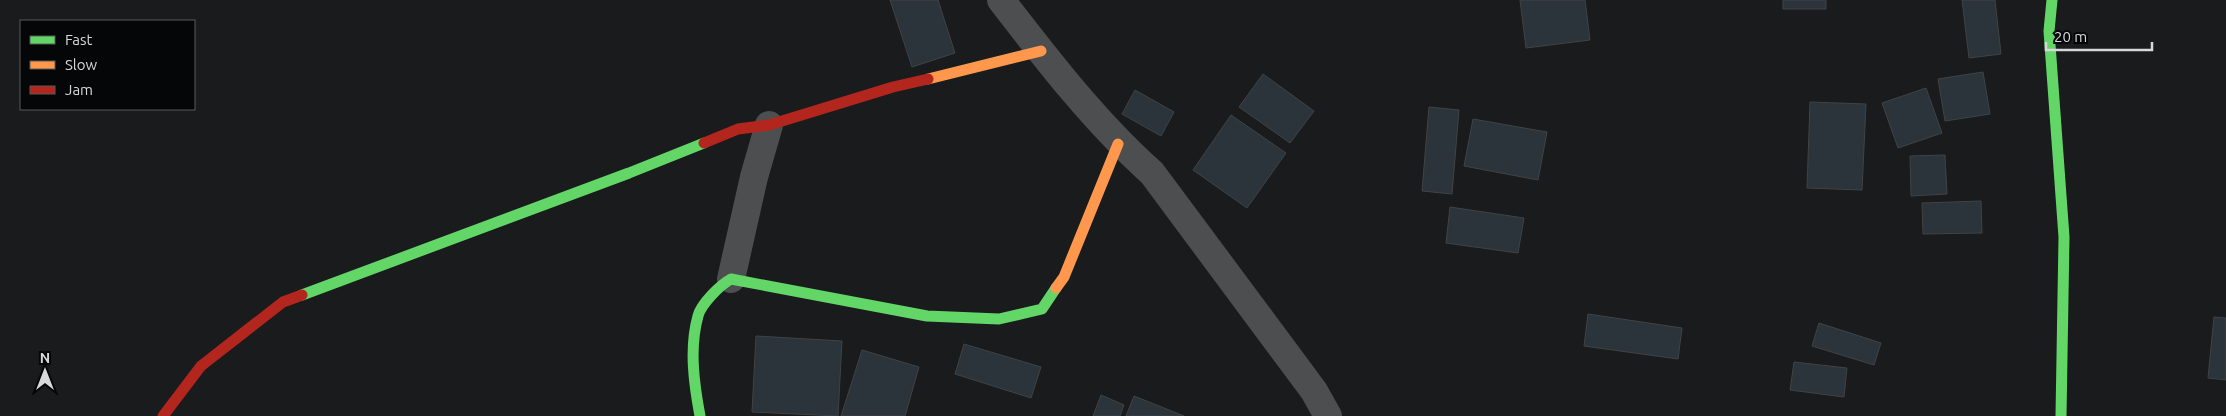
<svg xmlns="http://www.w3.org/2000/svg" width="2226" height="416" font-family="Ubuntu,sans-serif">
<rect width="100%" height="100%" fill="#191b1d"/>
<path fill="#2a343a" stroke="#414344" d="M890 0H938L955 53 912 67Z
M1520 0H1585L1590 40 1526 48Z
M1783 0H1826V9H1783Z
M1962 0H1995L2001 54 1969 58Z
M1983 72 1990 114 1945 121 1938 79Z
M1263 74 1314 111 1290 143 1239 107Z
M1926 88 1942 133 1898 148 1882 103Z
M1135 90 1174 112 1161 136 1122 114Z
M1810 102 1866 104 1862 190 1807 188Z
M1429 107 1459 110 1452 194 1422 191Z
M1231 115 1286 153 1247 208 1193 170Z
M1473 119 1547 132 1538 180 1464 166Z
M1945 155 1947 194 1911 196 1910 156Z
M1981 201 1982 233 1923 234 1922 203Z
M1450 207 1524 218 1518 253 1446 243Z
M1588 314 1682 328 1678 359 1584 346Z
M2214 317 2226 318V380L2208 378Z
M1819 323 1881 343 1874 365 1812 346Z
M756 336 842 341 838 416 752 412Z
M964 344 1041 367 1031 398 955 374Z
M862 350 919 367 905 416H841Z
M1794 362 1847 368 1844 397 1790 390Z
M1101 395 1124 405 1120 416H1093Z
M1134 396 1184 416H1126Z"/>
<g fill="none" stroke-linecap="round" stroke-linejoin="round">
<path stroke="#4c4e4f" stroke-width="28" d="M1001 0C1048 61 1095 122 1152 173L1314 391 1328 416
M731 279 754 177 769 125"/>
<path stroke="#63d668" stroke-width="11" d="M2052 0 2049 31 2064 237 2061 416
M302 295 629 173 704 143
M700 416C694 384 689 348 698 316 701 304 720 285 731 279L927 316 999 319 1042 309 1056 288"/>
<path stroke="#ff974d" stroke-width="11" d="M928 79 1041 51
M1056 288 1064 277 1118 144"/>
<path stroke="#b3261e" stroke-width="11" d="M704 143 738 129 769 125 893 87 928 79
M163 416 201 366 283 302 302 295"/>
</g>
<rect x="20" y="20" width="175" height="90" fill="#050607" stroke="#595a5b"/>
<rect x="30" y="36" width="25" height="8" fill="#63d668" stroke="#595a5b"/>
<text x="65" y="45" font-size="15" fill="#d6d8da">Fast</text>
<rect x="30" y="61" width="25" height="8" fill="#ff974d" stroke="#595a5b"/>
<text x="65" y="70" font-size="15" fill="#d6d8da">Slow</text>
<rect x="30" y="86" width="25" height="8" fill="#b3261e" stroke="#595a5b"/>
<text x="65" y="95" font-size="15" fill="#d6d8da">Jam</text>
<g transform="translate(45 371)" stroke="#050607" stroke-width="4" paint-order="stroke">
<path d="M0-4L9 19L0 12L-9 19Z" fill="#d6d8da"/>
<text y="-8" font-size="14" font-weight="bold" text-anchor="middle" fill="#d6d8da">N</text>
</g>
<path d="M2046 42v8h106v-8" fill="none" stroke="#d6d8da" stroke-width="2.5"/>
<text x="2054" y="42" font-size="15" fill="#d6d8da" stroke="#050607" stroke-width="4" paint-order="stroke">20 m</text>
</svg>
